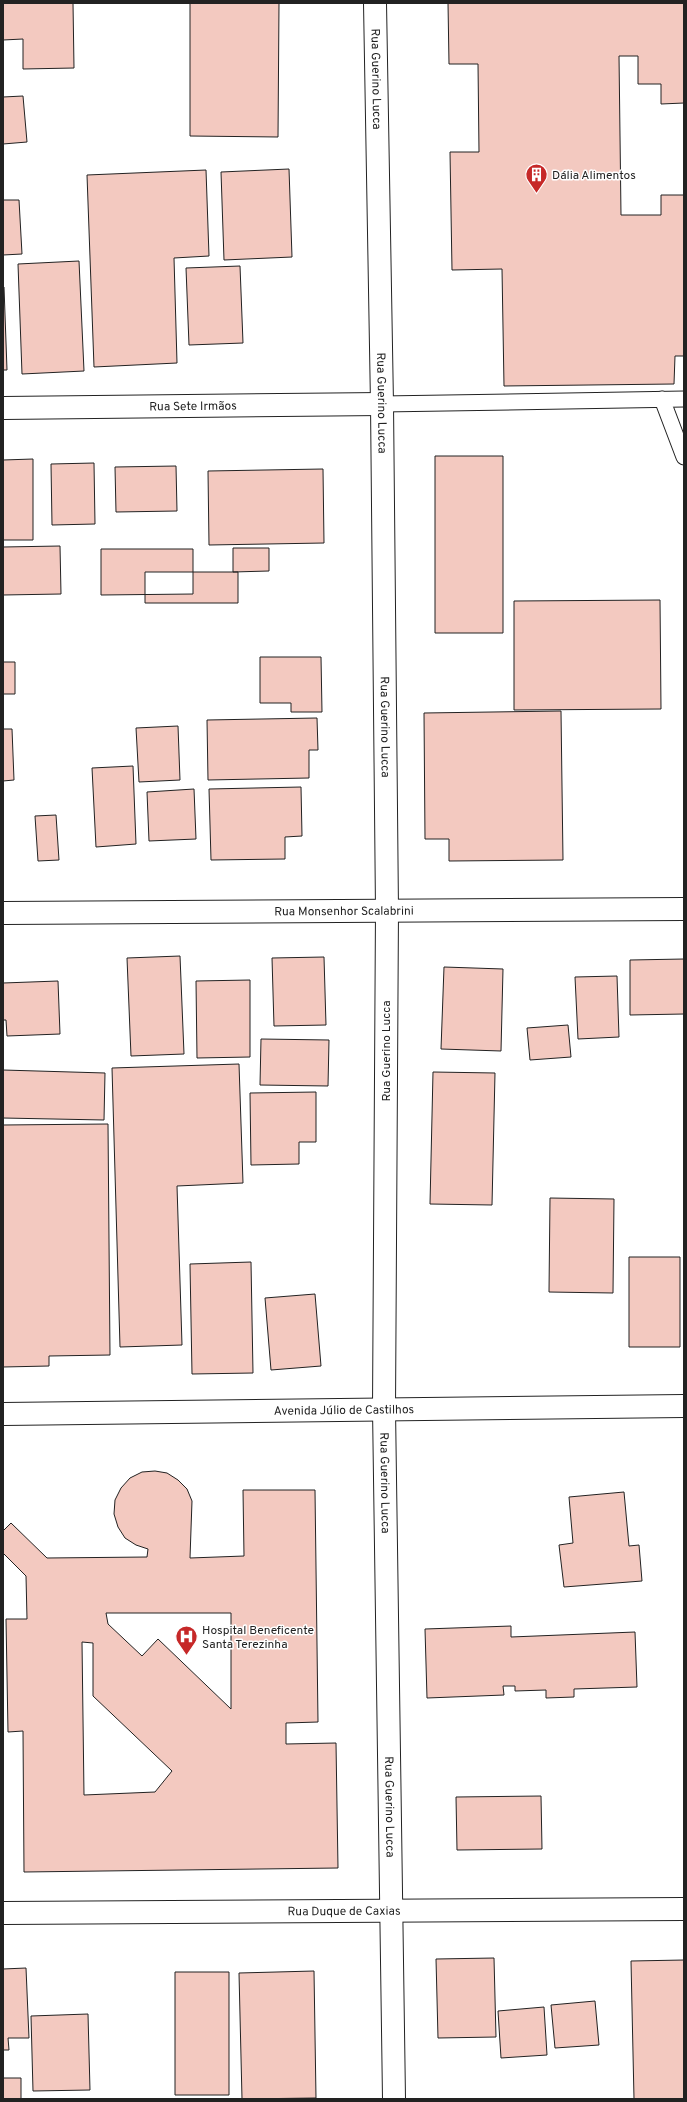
<svg xmlns="http://www.w3.org/2000/svg" width="687" height="2102" font-family="Overpass,sans-serif">
<rect width="100%" height="100%" fill="#fff"/>
<path fill="#f3c9c0" stroke="#222" fill-rule="evenodd" d="M3 3H73L74 68 23 69V39L3 40Z
M190 3H279L278 137 190 136Z
M448 3H684V103L661 104V84H638V56H619L621 215H661V195H684V356H675L674 384 504 386 502 269 452 270 450 152H479L478 64H449Z
M23 96 27 142 3 144V97Z
M289 169 292 257 224 260 221 172Z
M206 170 209 256 174 258 177 363 94 367 87 175Z
M3 200H19L22 254 3 255Z
M79 261 84 371 22 374 18 264Z
M240 266 243 343 189 345 186 268Z
M4 287 7 370H3V288Z
M435 456H503V633H435Z
M33 459V540H3V460Z
M94 463 95 524 52 525 51 464Z
M176 466 177 511 116 512 115 467Z
M323 469 324 543 209 545 208 471Z
M60 546 61 594 3 595V547Z
M233 548H269V571L233 572Z
M101 549H193V594L101 595Z
M145 572H238V603H145Z
M660 600 661 709 514 710V601Z
M260 657H321L322 712H291V703H260Z
M3 662H15V694H3Z
M561 711 563 860 449 861V839H425L424 713Z
M317 718 318 750H309V778L208 780 207 720Z
M178 726 180 780 139 782 136 728Z
M3 729H12L14 780 3 781Z
M133 766 136 844 96 847 92 768Z
M301 787 302 836 285 837V859L211 860 209 789Z
M194 789 196 839 149 841 147 792Z
M56 815 59 860 38 861 35 816Z
M180 956 184 1054 131 1056 127 958Z
M324 957 326 1025 274 1026 272 958Z
M684 959V1014L630 1015V960Z
M444 967 503 969 501 1051 441 1049Z
M617 976 619 1037 578 1039 575 977Z
M250 980V1057L197 1058 196 981Z
M58 981 60 1034 7 1036 6 1020H3V983Z
M568 1025 571 1057 530 1060 527 1028Z
M261 1039 329 1040 328 1086 260 1085Z
M239 1064 243 1183 177 1186 182 1345 120 1347 112 1068Z
M3 1070 105 1073 104 1120 3 1118Z
M433 1072 495 1073 492 1205 430 1204Z
M316 1092V1142H299V1164L251 1165 250 1093Z
M108 1124 110 1355 49 1356V1366L3 1367V1125Z
M550 1198 614 1199 613 1293 549 1292Z
M629 1257H680V1347H629Z
M251 1262 253 1373 192 1374 190 1264Z
M315 1294 321 1366 271 1370 265 1298Z
M155 1471 167 1473 178 1480 187 1489 192 1501 190 1558 244 1556 243 1490H315L318 1722 286 1723V1744L336 1743 338 1868 24 1872 23 1731 8 1732 6 1619H27L26 1576 3 1553V1531L11 1523 47 1558 147 1557 148 1549 136 1545 125 1538 118 1527 114 1514 115 1500 121 1488 130 1478 142 1472ZM106 1613H231V1709L158 1639 142 1656 108 1624ZM82 1642 93 1643V1696L172 1771 155 1792 84 1795Z
M624 1492 629 1546 639 1545 642 1581 564 1587 559 1545 573 1543 569 1497Z
M511 1626V1637L635 1632 637 1687 574 1689V1697L546 1698V1690L515 1691V1686H503L504 1695 427 1698 425 1629Z
M541 1796 542 1849 457 1850 456 1797Z
M494 1958 496 2037 438 2038 436 1959Z
M684 1960V2099H634L631 1961Z
M26 1968 29 2038H8L9 2050H3V1969Z
M314 1971 316 2098 242 2099 239 1973Z
M175 1972H229V2095H175Z
M595 2001 599 2045 555 2048 551 2005Z
M544 2007 547 2055 501 2058 498 2011Z
M88 2014 90 2090 33 2091 31 2016Z
M3 2078H21V2099H3Z"/>
<g fill="none" stroke-linecap="round" stroke-linejoin="round">
<defs>
<path id="lane" d="M662 399 684 457
M382 404 684 399"/>
<g id="street">
<path id="s1" d="M375 3 382 404 387 910 384 1409 394 2099"/>
<path id="s2" d="M3 408 382 404"/>
<path id="s3" d="M3 913 684 909"/>
<path id="s4" d="M3 1913 684 1909"/>
</g>
<g id="secondary">
<path id="s5" d="M3 1414 684 1406"/>
</g>
</defs>
<use href="#lane" stroke="#222" stroke-width="17"/>
<use href="#street" stroke="#222" stroke-width="24"/>
<use href="#secondary" stroke="#222" stroke-width="24"/>
<use href="#lane" stroke="#fff" stroke-width="15"/>
<use href="#street" stroke="#fff" stroke-width="22"/>
<use href="#secondary" stroke="#fff" stroke-width="22"/>
</g>
<defs>
<symbol id="building-pin" viewBox="-11 -11 22 30"><path d="M0 17L-7.5 6A9.5 9.5 0 1 1 7.5 6Z" fill="#c62828" stroke="#fff"/><path d="M-4-6H4V6H1V3H-1V6H-4ZM-2.5-4.3h1.7v1.8h-1.7ZM.8-4.3h1.7v1.8H.8ZM-2.5-1h1.7V.8h-1.7ZM.8-1h1.7V.8H.8Z" fill="#fff"/></symbol>
<symbol id="hospital-pin" viewBox="-11 -11 22 30"><path d="M0 17L-7.5 6A9.5 9.5 0 1 1 7.5 6Z" fill="#c62828" stroke="#fff"/><path d="M-5-5h3v3.5h4V-5h3V5h-3V1.5h-4V5h-3Z" fill="#fff"/></symbol>
</defs>
<g fill-rule="evenodd">
<use href="#building-pin" x="524" y="162" width="25" height="34"/>
<use href="#hospital-pin" x="174" y="1624" width="25" height="34"/>
</g>
<g text-anchor="middle" stroke-width="3" stroke-linejoin="round" paint-order="stroke">
<g font-size="12" fill="#222" stroke="#fff">
<text dy="4" stroke="none"><textPath href="#s1" startOffset="76">Rua Guerino Lucca</textPath></text>
<text dy="4" stroke="none"><textPath href="#s1" startOffset="400">Rua Guerino Lucca</textPath></text>
<text dy="4" stroke="none"><textPath href="#s2" startOffset="190">Rua Sete Irmãos</textPath></text>
<text dy="4" stroke="none"><textPath href="#s1" startOffset="724">Rua Guerino Lucca</textPath></text>
<text dy="4" stroke="none"><textPath href="#s3" startOffset="341">Rua Monsenhor Scalabrini</textPath></text>
<text transform="translate(386 1051) rotate(-90)" y="4">Rua Guerino Lucca</text>
<text dy="4" stroke="none"><textPath href="#s5" startOffset="341">Avenida Júlio de Castilhos</textPath></text>
<text dy="4" stroke="none"><textPath href="#s1" startOffset="1480">Rua Guerino Lucca</textPath></text>
<text dy="4" stroke="none"><textPath href="#s1" startOffset="1804">Rua Guerino Lucca</textPath></text>
<text dy="4" stroke="none"><textPath href="#s4" startOffset="341">Rua Duque de Caxias</textPath></text>
</g>
<g font-size="12" fill="#222" stroke="#fff" text-anchor="start">
<text x="552" y="179">Dália Alimentos</text>
<text x="202" y="1634">Hospital Beneficente<tspan x="202" dy="14">Santa Terezinha</tspan></text>
</g>
</g>
<rect width="687" height="2102" fill="none" stroke="#222222" stroke-width="8"/>
</svg>
